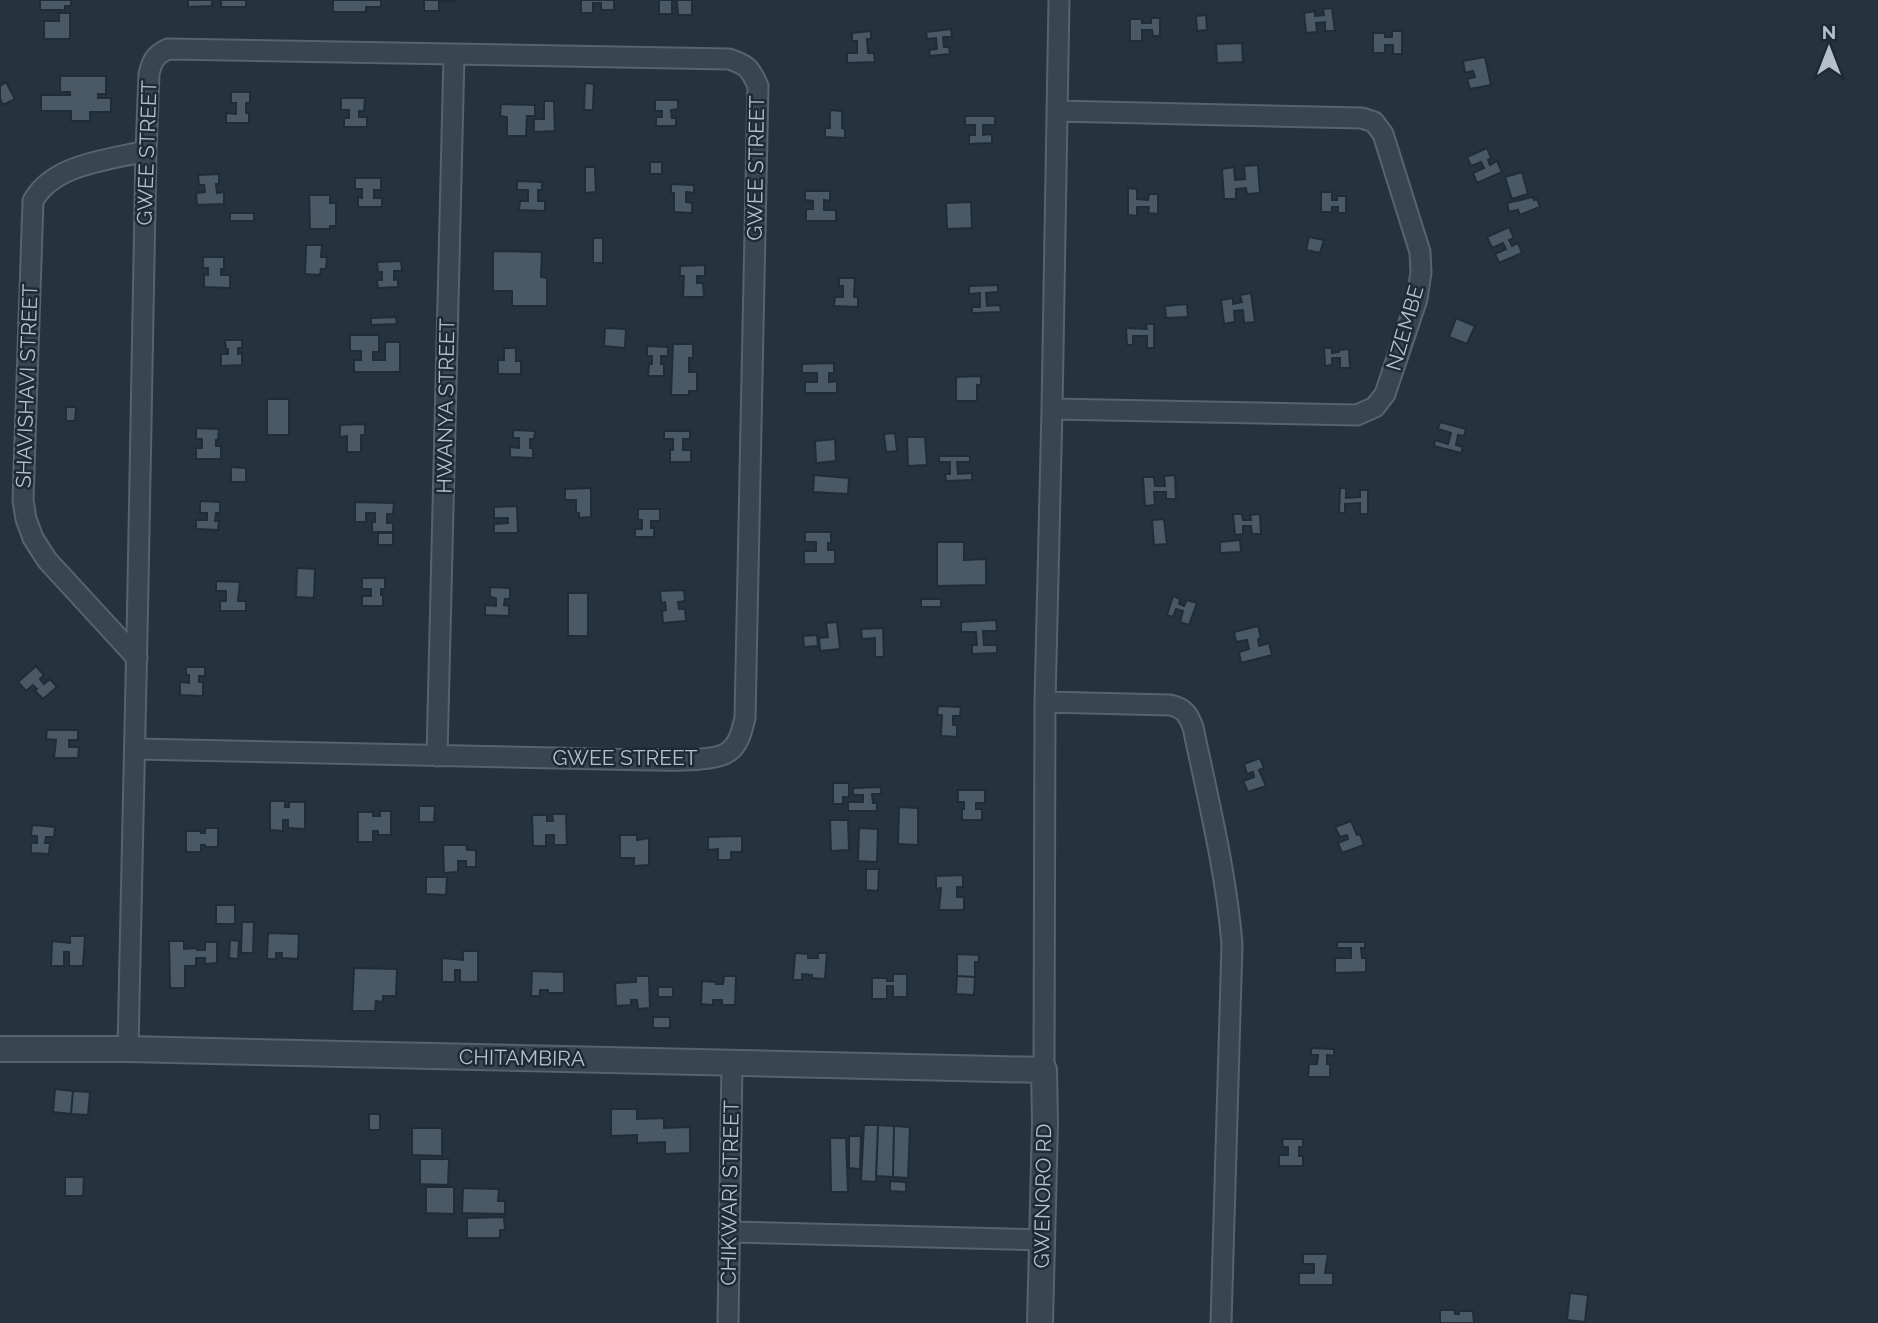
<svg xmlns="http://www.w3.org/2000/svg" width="1878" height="1323" font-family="Raleway,sans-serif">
<rect width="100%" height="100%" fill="#25333f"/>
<path fill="#495965" stroke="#202c36" stroke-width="2" d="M40 0H71V6H65V10H40Z
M188 0H212V6L188 7Z
M221 0H246V7H221Z
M333 0H381V7H366V12H333Z
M424 0H454V2H439V11H424Z
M581 0H614V10H601V3H593V13H581Z
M659 0H692V15H678L677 1H672V14H659Z
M1332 8 1335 31H1325V22L1316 23 1317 32 1306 33 1304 13 1315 11V16L1324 15 1323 9Z
M59 13H70V39H44V21H59Z
M1206 15 1207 30 1197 31 1196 16Z
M1151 18H1160V36H1153L1152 30H1142V41H1130V19H1142V23H1151Z
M951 29 952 37H943L944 47H949L950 54 930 56 929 50 937 49 936 38 927 39 926 32Z
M871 31V39H867L868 53H874L875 62 847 63V53H857V41H852V33Z
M1392 31H1402V54H1393V45H1385V53H1373V33H1385V37H1392Z
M1242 43 1243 62 1217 63 1216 44Z
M1485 57 1491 85 1470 89 1467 79 1475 77 1473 71 1465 73 1463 61Z
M60 76H106V94H98V98H111V112H90V121H71V111H41V95H70V92H60Z
M6 82 15 99 3 105 0 99V86Z
M585 83 594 84 593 110H584Z
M231 92H250V103H246V113H249V123H226V113L236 114V103H231Z
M341 98H365L364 111H359V117H367V127H344V118H349V110H341Z
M655 100H678V109L671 110 672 118H676V126H656V117H662V111H655Z
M544 101H554L555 131 534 132V119H544Z
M501 104 535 105V116H527L526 136H507V117L500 116Z
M830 110 842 111V128L845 129V138L825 137V128H830Z
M965 116H995V125H983V135L992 134V143L969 144V135H975V125H965Z
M1487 148 1491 158 1488 160 1490 165 1497 161 1502 172 1477 183 1473 173 1484 168 1481 162 1471 166 1467 157Z
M650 162H662V174H650Z
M1258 165 1260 193 1247 194 1246 188 1236 189V199H1224L1222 169 1234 167 1235 180 1245 179 1244 166Z
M585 167H595L596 192 585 193Z
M1522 172 1528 194 1512 199 1505 177Z
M219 174V184H216L217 193 224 192V204L197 205 196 193 205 192 204 185H199L198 175Z
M355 178H381V190H374V198H382V207H358V197L362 198V189H355Z
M517 181 542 182V190H538V201H545V211L519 210 520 201H528V190H517Z
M671 184 694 185V193L686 192V202L692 203V213L674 212V193H671Z
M1128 188 1137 189V199L1148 200 1149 194H1158V214L1148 213 1149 207H1137V216L1128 215Z
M805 191H830V201L824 200V210H836V221H806V209H813V201L805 200Z
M1321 192H1332V200H1337V196H1346V213H1338V207H1332V212H1321Z
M309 195H330V203H336V226H330V229H310Z
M1533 197 1534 200 1537 199 1540 207 1520 215 1518 210 1509 212 1507 203Z
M971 202 972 228 947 229 946 203Z
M230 213H254V221H230Z
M1509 227 1514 238 1509 240 1512 246 1518 243 1522 253 1499 263 1495 254 1506 249 1503 243 1492 248 1487 237Z
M1309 237 1324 240 1320 253 1306 250Z
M593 238H603V263H593Z
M306 245H322L321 257H327L326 269H321L320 275 305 274Z
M493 251 542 252 541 277 547 278V306H512V291H493Z
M203 257H224V269H221V275H230V288L204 287V274L208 275V268H203Z
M401 261 402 271H394V280L398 279V287L378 288 377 280H382V272H378L377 262Z
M705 265V276H697V283H703L704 297H683L684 276H680V266Z
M839 278H855L854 297H858V307L834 306 835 297H843V286H839Z
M998 285V292L986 293 987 306 1000 305 1001 312 972 313V307H980V293L969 294V286Z
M1251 293 1255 322 1244 323 1243 310 1234 311 1235 322 1224 324 1221 300 1233 298V304L1242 302 1240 295Z
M1187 304 1188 317 1166 318 1165 306Z
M396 317 397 324 371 325V318Z
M1456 318 1475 326 1467 344 1449 337Z
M1146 324H1154V348H1147V336H1133V345H1127L1126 328 1147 329Z
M605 328 626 329 625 348 604 346Z
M350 335H379V352H373V360H385V342H400V372H354V360H361V351H350Z
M225 340H242V348H238V354L242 353V365L221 366V354H228V349H226Z
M673 344H693V358H689V372H697V391H689V395H671Z
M647 346 668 347V356H661V364H664V376H648L649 364H652V356H647Z
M504 348H516V361H521V374H498V360H504Z
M1324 348H1332V353L1339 352V350L1349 349 1350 368H1340V358H1332V365L1325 366Z
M834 363V373H829V382L837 381V393H805V382H817V373H802V364Z
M981 376V385H977V401H956V377Z
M267 399H289V435H267Z
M66 407H76L75 421H66Z
M1440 422 1466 429 1464 436 1458 435 1456 445 1463 447 1461 453 1434 446 1435 440 1448 444 1451 433 1438 429Z
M365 424V435H361V452H347V436L340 437V425Z
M196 428 219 429 218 440H216V446H221V459H196V448H202V439H196Z
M513 430 535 431 534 439H530V448H533V458L510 457V447L519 448V438H513Z
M664 431H690V439H683V450H691V462H670V450H673V439H664Z
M895 433 897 451 886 452 884 434Z
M907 437H925L927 465 908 466Z
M835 439 836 461 816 463 815 441Z
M939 456H970V462H957L958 474 972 473V480L946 481 945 474H950V462H939Z
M231 467 246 468V482H231Z
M814 475 849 478 848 494 813 492Z
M1175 475 1176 499H1166V492H1154L1155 505 1145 506 1143 477H1154L1155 486H1165L1164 476Z
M591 488V517L579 518V513H576V500H565V489Z
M1340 488H1346V498L1360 497V490H1368V514H1360V503L1345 504V513H1339Z
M200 501 220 502V513H216L215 521H219L218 530 196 529V520H207V513H200Z
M355 502 394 503 393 514H387V523H393V532H372V522H375V513H366V522H355Z
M517 506 518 533H494V524L508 523V518H494V507Z
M638 509H660V521H651V528H654V537H635V529H642V520H638Z
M1233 514H1242L1243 520H1251L1250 515 1260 514 1261 534H1252L1251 526H1243V534L1235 535Z
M1164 519 1167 544 1154 545 1152 520Z
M805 532H831V543H828V550H835V564H804V551H816V542H805Z
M378 533H393V545H378Z
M1240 540 1241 552 1220 553V542Z
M937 542H964V560L986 559V585L937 586Z
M297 568 315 569 314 598 296 597Z
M362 578H385V589H381V595H383V606H362V596H371V589H362Z
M216 581 240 582 238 601H246V611H220V601H226V591H216Z
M490 587 510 588V599H505L504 605 509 606V616L485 615V605L496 606V598L490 597Z
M684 590 685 601 678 602 679 609H685L686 621 663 623 662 611 666 610 665 602 661 603 660 591Z
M568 593H588V636H568Z
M1173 596 1180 599 1179 604 1184 606 1187 600 1197 603 1189 625 1180 622 1183 611 1176 609 1173 617 1167 615Z
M921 599H941V607H921Z
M996 620 997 631H983L984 645H997V653L972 654V645H977L976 632H961V622Z
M837 622 840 649 820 651 819 638 828 637 826 623Z
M1258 626 1261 638 1258 639 1259 646 1269 643 1272 655 1241 663 1239 652 1249 649 1247 640 1236 642 1234 632Z
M883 628 884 657H875V638L862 639 861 629Z
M817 635 818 646 804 647 803 636Z
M36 666 44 675 40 679 44 684 50 679 57 687 43 699 35 691 37 689 33 685 26 691 18 682Z
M186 667H205V676H199V682H203V696L180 695V682L189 683V675H186Z
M938 706 961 707 960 716H953V725H957V737L941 736 942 715H937Z
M47 730H78V740H69V747H79L78 758H54L56 740 46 739Z
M1260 758 1264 768 1259 770 1266 786 1248 792 1243 781 1254 777 1253 772 1247 774 1244 764Z
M833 783H849V797H843V804H833Z
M881 787V794H872L873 803H877V811H848V802H863V795H853V788Z
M958 790H985V803H976V809H982V820H962V809H964V802H958Z
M270 801H285V807H289V802H305V829L288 828V820H283V831L270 830Z
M419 806H435L434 822H419Z
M899 807 918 808V845L898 844Z
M380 811H391V835H378V831H373V842H358V812H373V816H380Z
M552 814H566L567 845H554V835H546V846H533L532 815H547V821H553Z
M830 820H848L849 850 831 851Z
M1351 821 1357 835 1360 834 1364 845 1342 853 1338 843 1348 839 1347 835 1340 837 1335 827Z
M32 825 55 827 54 837H46L45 843H50L49 854 31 853V843H37V836H31Z
M205 828H218V847H205V845H201V852H186V831H201V833H205Z
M859 828 878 829 877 862 858 861Z
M620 835H637V840L649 838V865L634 866V858H620Z
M742 836V852H731V860H718V849L708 850V837Z
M443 845H466L467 850H476V867H466V861H458V872L444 873Z
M866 869H879L878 891 866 890Z
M963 875V887H957V897H964V910H939L941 888 936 889V876Z
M426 877H447L446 895 426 894Z
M216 905H235V924H216Z
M242 922H254L253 953H241Z
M268 933 299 934 298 959 282 958V953H276V959H267Z
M70 936H85L83 966H69V952H64V966H51L52 941 70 943Z
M230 940 239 941 238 959 229 958Z
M169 941H184V949L197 948V950H205V942H217V963L205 964V958H196V966H185V988H170Z
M1337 942H1365V948H1361L1362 958H1366V972L1335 973V958H1351V948H1337Z
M463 951H478V982H460V970H455V982H442V958L463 960Z
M795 953 808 954V958H818V953H827L825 979 812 978V975L802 974V980H793Z
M957 954 979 955V962H975V977L957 976Z
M354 968 397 969 396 996H383V1002L376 1001 375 1011H352Z
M532 971 564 972V993H548V990H540V996H531Z
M893 974H907V997H893V986H887V999H872V978H887V981H893Z
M636 976H649L650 1008 638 1009 637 1000H631V1005L616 1006 615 983 636 982Z
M724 976H736L735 1005H722V1000H713V1005L701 1004 702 981 716 982V984H723Z
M957 976 975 977 974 995 956 994Z
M658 987H673V997H658Z
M653 1017H670V1028H653Z
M1311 1048 1334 1049V1056L1327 1055V1064H1330V1077H1308L1309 1064H1317L1318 1055H1311Z
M55 1089 73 1091 71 1114 53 1112Z
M73 1091 90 1092 88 1115 71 1114Z
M611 1109H637V1119L664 1118V1128L690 1127V1153L665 1154V1142L637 1143V1135L611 1136Z
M369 1114H380V1130H369Z
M864 1125H878L876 1182 861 1181Z
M878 1125 894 1126 893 1177 876 1176Z
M894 1126 910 1127 908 1178 893 1177Z
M412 1128H442V1156L412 1155Z
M849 1136H861L860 1169 849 1168Z
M830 1138H846L848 1192H831Z
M1282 1139H1303V1147H1299V1156H1303V1166H1279V1155H1288V1147H1283Z
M420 1159H449L448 1185 420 1184Z
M65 1177H84L83 1196H65Z
M890 1181 906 1182V1192L890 1191Z
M426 1187H454V1214L426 1213Z
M463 1188 499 1189 498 1201H505V1214L462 1213Z
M504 1217 505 1230H500V1238H467V1218Z
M1303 1254H1328L1325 1273H1333V1285H1299V1273H1314V1264H1303Z
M1570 1293 1588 1295 1585 1322 1567 1320Z
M1440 1310H1455V1314H1459V1311H1473L1474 1323H1440Z"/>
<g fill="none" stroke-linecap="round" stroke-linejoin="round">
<defs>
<path id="minor" d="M1052 409 1357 415 1375 407 1385 394 1417 299 1421 272 1420 252 1383 134 1374 122 1362 118 1057 111
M137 658 47 560 33 538 26 519 23 500 33 201C53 164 108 160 146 151
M1045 702 1170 705C1184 708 1188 714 1193 727 1208 799 1226 871 1232 944L1221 1323
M437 756 454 55
M128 1049C135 750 141 450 146 151L149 74C152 61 155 55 168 49L729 59C747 65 750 68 758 86L745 718C742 730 739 745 728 752 715 762 667 760 650 760L135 749
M1044 1070 1045 702 1052 409 1059 0
M730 1232 1043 1240
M728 1323 732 1063"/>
<path id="tertiary" d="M0 1049H128L1044 1070 1045 1122 1040 1323"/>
</defs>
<use href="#minor" stroke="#57636d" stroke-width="23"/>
<use href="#tertiary" stroke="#57636d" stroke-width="28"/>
<use href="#minor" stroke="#39454f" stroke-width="19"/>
<use href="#tertiary" stroke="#39454f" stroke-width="24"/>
</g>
<g text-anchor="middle" stroke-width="5" stroke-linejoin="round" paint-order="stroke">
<g font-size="21" fill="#b6c0ca" stroke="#1e2a34">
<text transform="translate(147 153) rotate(-88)" y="7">GWEE STREET</text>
<text transform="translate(756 168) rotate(-89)" y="7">GWEE STREET</text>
<text transform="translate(1405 328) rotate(-74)" y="7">NZEMBE</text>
<text transform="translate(27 386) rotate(-88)" y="7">SHAVISHAVI STREET</text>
<text transform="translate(446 406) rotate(-89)" y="7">HWANYA STREET</text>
<text x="625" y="765">GWEE STREET</text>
<text transform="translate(522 1058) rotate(1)" y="7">CHITAMBIRA</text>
<text transform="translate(730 1193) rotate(-89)" y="7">CHIKWARI STREET</text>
<text transform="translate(1043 1196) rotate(-89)" y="7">GWENORO RD</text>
</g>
</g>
<g transform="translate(1829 49)" stroke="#1e2a34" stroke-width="5" paint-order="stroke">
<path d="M0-5L12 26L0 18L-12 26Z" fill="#b6c0ca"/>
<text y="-10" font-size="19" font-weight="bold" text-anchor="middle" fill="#b6c0ca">N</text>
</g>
</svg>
